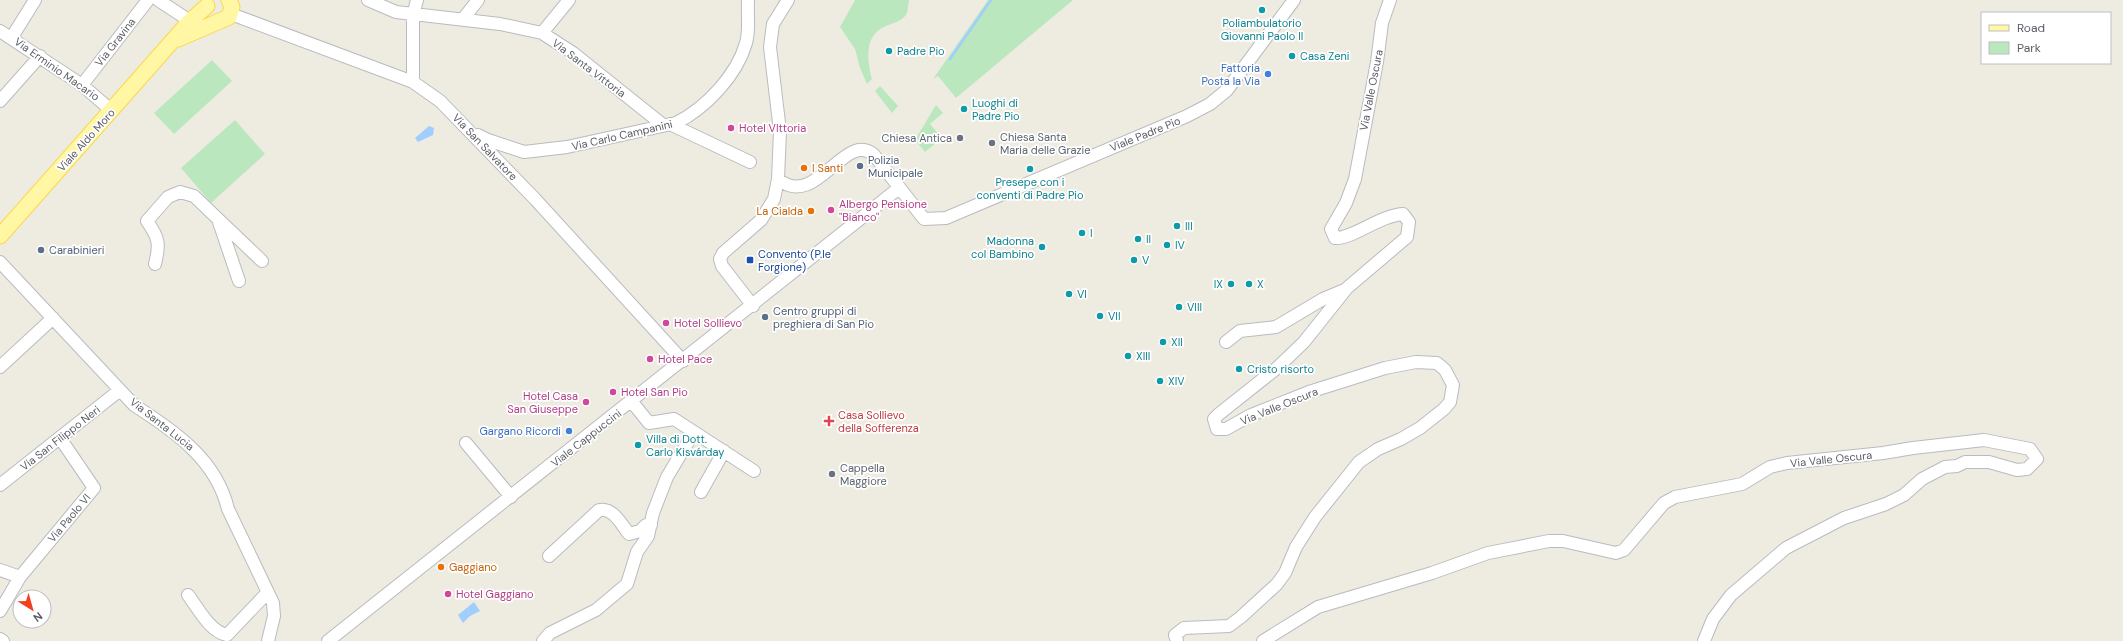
<svg xmlns="http://www.w3.org/2000/svg" width="2123" height="641" font-family="'DM Sans',sans-serif">
<rect width="100%" height="100%" fill="#eeece0"/>
<path fill="#bbe7be" d="M855 0H909C908 5 908 11 906 15 901 22 892 23 884 27 864 36 867 61 872 79L867 84 860 68 855 49 840 27Z
M988 0H1073L956 98 938 76 933 79Z
M212 60 232 81 174 134 154 113Z
M880 86 898 106 892 113 875 91Z
M936 105 943 113 930 124 942 138 925 152 915 140Z
M235 120 265 154 211 203 181 168Z"/>
<path fill="#9fceff" d="M429 126 434 128 433 135 418 142 415 138Z
M474 602 480 611 470 616 463 623 458 615Z"/>
<g fill="none" stroke-linecap="round" stroke-linejoin="round">
<path stroke="#9fceff" stroke-width="2.5" d="M950 59 991 0"/>
<defs>
<path id="minor" d="M158 0 190 21
M368 0 396 12 500 24 542 33 573 53 663 125
M231 14 413 82 440 101 535 199 683 361
M463 19 478 0
M0 31 82 85 112 111
M542 33 569 0
M12 37 35 0
M413 82V15L417 0
M82 85 148 0
M0 101 40 56
M670 124 750 162
M478 135 488 140 524 152 567 147 676 123C706 108 737 75 746 43 750 30 747 14 748 0
M778 179C816 211 845 129 874 155L924 219 946 218 1187 116 1210 104 1227 90 1294 0
M219 222 239 281
M0 262 134 405C175 432 216 459 228 509L273 603 274 616 268 641
M155 264C160 244 159 238 147 221L168 197 180 192 194 196 262 261
M753 306 722 266 720 259 723 253 761 220 774 199 778 179 780 131 770 47 773 24 788 0
M1226 342 1240 331 1276 327 1323 299 1342 291
M0 367 53 318
M632 402 649 423 674 419 754 471
M466 443 511 497
M0 485 120 390
M701 492 724 451
M549 556 599 510C613 507 621 524 629 534L640 531 646 525H651
M0 570 20 577
M188 595C198 608 210 632 227 635L268 592
M0 611 20 577 94 488 60 438
M0 639 3 641
M328 641 899 188
M543 641 550 633 596 610 627 584 637 552 648 536 653 513 667 477 694 432
M1177 641 1175 635 1184 628 1229 626 1241 617 1277 584 1285 573 1296 547 1315 517 1359 462 1378 449 1401 439 1420 428 1444 409 1450 402 1453 385 1445 370 1437 363 1416 362 1385 368 1309 392 1251 415 1226 429H1217L1214 419 1219 414 1277 368 1304 342 1347 288 1407 237 1409 222 1403 214C1378 216 1353 239 1335 238L1331 229 1346 203 1355 179 1377 62 1382 23 1390 0
M1263 641 1318 607 1432 573 1488 553 1549 541H1563L1616 553 1624 550 1664 503 1675 497 1742 484 1770 467 1787 463 1883 453 1913 448 1984 440 2030 449 2037 459 2027 469 2017 470 1989 462H1965L1957 466 1945 467 1922 479 1904 495 1886 504 1844 518 1786 548 1731 595 1713 619 1704 641"/>
<path id="major" d="M178 39 229 17 232 7 229 0
M0 236 190 21 207 6"/>
</defs>
<use href="#minor" stroke="#b9bbc1" stroke-width="14"/>
<use href="#major" stroke="#fbd74c" stroke-width="17"/>
<use href="#minor" stroke="#fff" stroke-width="12"/>
<use href="#major" stroke="#fff7a4" stroke-width="15"/>
</g>
<g fill="#0f9aa8" stroke="#fff" stroke-width="1.5">
<circle cx="1262" cy="10" r="4"/>
<circle cx="889" cy="51" r="4"/>
<circle cx="1292" cy="56" r="4"/>
<circle cx="964" cy="109" r="4"/>
<circle cx="1030" cy="169" r="4"/>
<circle cx="1177" cy="226" r="4"/>
<circle cx="1082" cy="233" r="4"/>
<circle cx="1138" cy="239" r="4"/>
<circle cx="1167" cy="245" r="4"/>
<circle cx="1042" cy="247" r="4"/>
<circle cx="1134" cy="260" r="4"/>
<circle cx="1231" cy="284" r="4"/>
<circle cx="1249" cy="284" r="4"/>
<circle cx="1069" cy="294" r="4"/>
<circle cx="1179" cy="307" r="4"/>
<circle cx="1100" cy="316" r="4"/>
<circle cx="1163" cy="342" r="4"/>
<circle cx="1128" cy="356" r="4"/>
<circle cx="1239" cy="369" r="4"/>
<circle cx="1160" cy="381" r="4"/>
<circle cx="638" cy="445" r="4"/>
</g>
<g fill="#3f7fe0" stroke="#fff" stroke-width="1.5">
<circle cx="1268" cy="74" r="4"/>
<circle cx="569" cy="431" r="4"/>
</g>
<g fill="#d1479c" stroke="#fff" stroke-width="1.5">
<circle cx="731" cy="128" r="4"/>
<circle cx="831" cy="210" r="4"/>
<circle cx="666" cy="323" r="4"/>
<circle cx="650" cy="359" r="4"/>
<circle cx="613" cy="392" r="4"/>
<circle cx="586" cy="402" r="4"/>
<circle cx="448" cy="594" r="4"/>
</g>
<g fill="#6b7280" stroke="#fff" stroke-width="1.5">
<circle cx="960" cy="138" r="4"/>
<circle cx="992" cy="143" r="4"/>
<circle cx="832" cy="474" r="4"/>
</g>
<g fill="#5c6f8a" stroke="#fff" stroke-width="1.5">
<circle cx="860" cy="166" r="4"/>
<circle cx="41" cy="250" r="4"/>
<circle cx="765" cy="317" r="4"/>
</g>
<g fill="#e8710a" stroke="#fff" stroke-width="1.5">
<circle cx="804" cy="168" r="4"/>
<circle cx="811" cy="211" r="4"/>
<circle cx="441" cy="567" r="4"/>
</g>
<rect fill="#1a4fb4" stroke="#fff" stroke-width="1.5" x="746" y="256" width="8" height="8" rx="2"/>
<path fill="#e0444e" stroke="#fff" stroke-width="1.5" d="M827 415h4v4h4v4h-4v4h-4v-4h-4v-4h4z"/>
<g text-anchor="middle" stroke-width="3.5" stroke-linejoin="round" paint-order="stroke">
<g font-size="11" fill="#0d838f" stroke="#fff" text-anchor="start">
<text x="1262" y="27" text-anchor="middle">Poliambulatorio<tspan x="1262" dy="13">Giovanni Paolo II</tspan></text>
<text x="897" y="55">Padre Pio</text>
<text x="1300" y="60">Casa Zeni</text>
<text x="972" y="107">Luoghi di<tspan x="972" dy="13">Padre Pio</tspan></text>
<text x="1030" y="186" text-anchor="middle">Presepe con i<tspan x="1030" dy="13">conventi di Padre Pio</tspan></text>
<text x="1185" y="230">III</text>
<text x="1090" y="237">I</text>
<text x="1146" y="243">II</text>
<text x="1034" y="245" text-anchor="end">Madonna<tspan x="1034" dy="13">col Bambino</tspan></text>
<text x="1175" y="249">IV</text>
<text x="1142" y="264">V</text>
<text x="1223" y="288" text-anchor="end">IX</text>
<text x="1257" y="288">X</text>
<text x="1077" y="298">VI</text>
<text x="1187" y="311">VIII</text>
<text x="1108" y="320">VII</text>
<text x="1171" y="346">XII</text>
<text x="1136" y="360">XIII</text>
<text x="1247" y="373">Cristo risorto</text>
<text x="1168" y="385">XIV</text>
<text x="646" y="443">Villa di Dott.<tspan x="646" dy="13">Carlo Kisvárday</tspan></text>
</g>
<g font-size="11" fill="#595d63" stroke="#fff">
<text transform="translate(115 42) rotate(-52)" y="4">Via Gravina</text>
<text transform="translate(589 68) rotate(37)" y="4">Via Santa Vittoria</text>
<text transform="translate(57 69) rotate(35)" y="4">Via Erminio Macario</text>
<text transform="translate(1371 90) rotate(-79)" y="4">Via Valle Oscura</text>
<text transform="translate(1145 134) rotate(-22)" y="4">Viale Padre Pio</text>
<text transform="translate(622 135) rotate(-13)" y="4">Via Carlo Campanini</text>
<text transform="translate(86 140) rotate(-48)" y="4">Viale Aldo Moro</text>
<text transform="translate(485 147) rotate(46)" y="4">Via San Salvatore</text>
<text transform="translate(1279 406) rotate(-22)" y="4">Via Valle Oscura</text>
<text transform="translate(162 424) rotate(38)" y="4">Via Santa Lucia</text>
<text transform="translate(60 438) rotate(-38)" y="4">Via San Filippo Neri</text>
<text transform="translate(586 438) rotate(-38)" y="4">Viale Cappuccini</text>
<text transform="translate(1831 459) rotate(-6)" y="4">Via Valle Oscura</text>
<text transform="translate(69 518) rotate(-50)" y="4">Via Paolo VI</text>
</g>
<g font-size="11" fill="#366cbe" stroke="#fff" text-anchor="end">
<text x="1260" y="72">Fattoria<tspan x="1260" dy="13">Posta la Via</tspan></text>
<text x="561" y="435">Gargano Ricordi</text>
</g>
<g font-size="11" fill="#b23c85" stroke="#fff" text-anchor="start">
<text x="739" y="132">Hotel VIttoria</text>
<text x="839" y="208">Albergo Pensione<tspan x="839" dy="13">"Bianco"</tspan></text>
<text x="674" y="327">Hotel Sollievo</text>
<text x="658" y="363">Hotel Pace</text>
<text x="621" y="396">Hotel San Pio</text>
<text x="578" y="400" text-anchor="end">Hotel Casa<tspan x="578" dy="13">San Giuseppe</tspan></text>
<text x="456" y="598">Hotel Gaggiano</text>
</g>
<g font-size="11" fill="#5b616d" stroke="#fff" text-anchor="start">
<text x="1000" y="141">Chiesa Santa<tspan x="1000" dy="13">Maria delle Grazie</tspan></text>
<text x="952" y="142" text-anchor="end">Chiesa Antica</text>
<text x="840" y="472">Cappella<tspan x="840" dy="13">Maggiore</tspan></text>
</g>
<g font-size="11" fill="#4e5e75" stroke="#fff" text-anchor="start">
<text x="868" y="164">Polizia<tspan x="868" dy="13">Municipale</tspan></text>
<text x="49" y="254">Carabinieri</text>
<text x="773" y="315">Centro gruppi di<tspan x="773" dy="13">preghiera di San Pio</tspan></text>
</g>
<g font-size="11" fill="#c56008" stroke="#fff" text-anchor="start">
<text x="812" y="172">I Santi</text>
<text x="803" y="215" text-anchor="end">La Cialda</text>
<text x="449" y="571">Gaggiano</text>
</g>
<g font-size="11" fill="#164399" stroke="#fff" text-anchor="start">
<text x="758" y="258">Convento (P.le<tspan x="758" dy="13">Forgione)</tspan></text>
</g>
<g font-size="11" fill="#be3a42" stroke="#fff" text-anchor="start">
<text x="838" y="419">Casa Sollievo<tspan x="838" dy="13">della Sofferenza</tspan></text>
</g>
</g>
<rect x="1981" y="12" width="130" height="52" fill="#ffffff" stroke="#bdbec1"/>
<rect x="1989" y="25" width="20" height="6" fill="#fff7a4" stroke="#bdbec1"/>
<text x="2017" y="32" font-size="12" fill="#595d63">Road</text>
<rect x="1989" y="42" width="20" height="12" fill="#bbe7be" stroke="#bdbec1"/>
<text x="2017" y="52" font-size="12" fill="#595d63">Park</text>
<g transform="translate(32 609) rotate(143)"><circle r="19" fill="#ffffff" stroke="#bdbec1"/>
<path d="M0-3L7 15L0 10L-7 15Z" fill="#f5401f"/>
<text y="-6" font-size="11" font-weight="bold" text-anchor="middle" fill="#595d63">N</text>
</g>
</svg>
